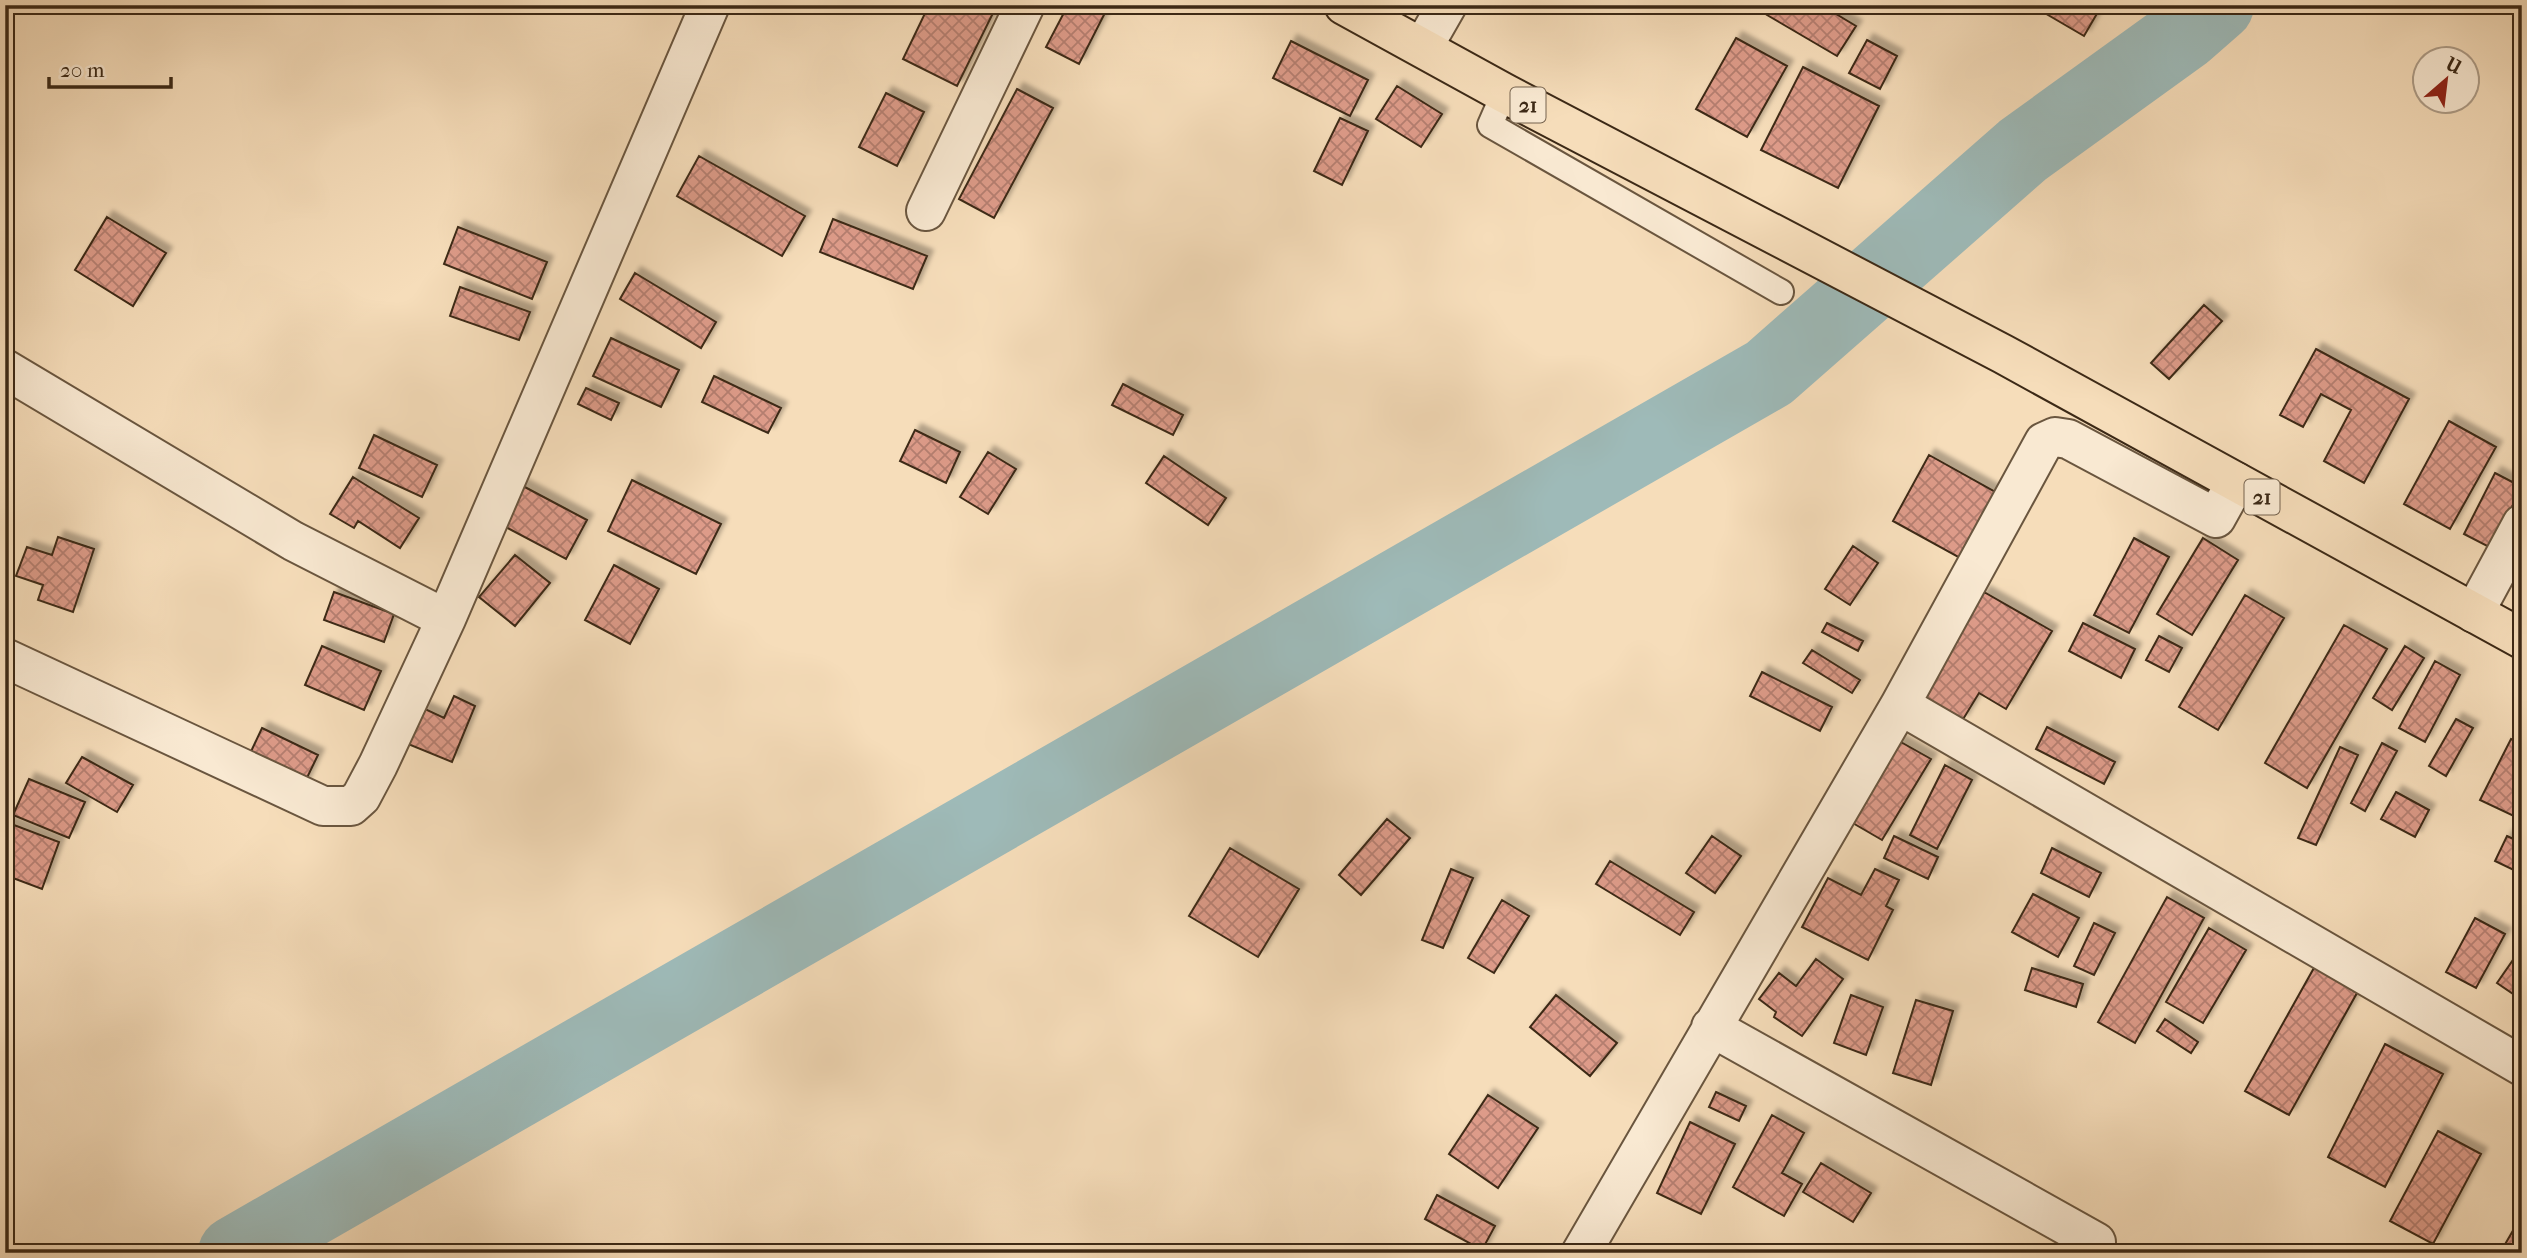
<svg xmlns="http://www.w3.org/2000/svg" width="2527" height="1258" font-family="'IM FELL French Canon',serif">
<defs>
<pattern id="building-cross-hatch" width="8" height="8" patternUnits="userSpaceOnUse" patternTransform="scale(1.75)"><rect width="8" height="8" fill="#dd9b89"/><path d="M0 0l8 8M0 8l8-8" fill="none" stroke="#b47e6f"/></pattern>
<filter id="shadow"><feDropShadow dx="6" dy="-6" stdDeviation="2" flood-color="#0004"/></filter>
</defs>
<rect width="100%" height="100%" fill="#f6ddba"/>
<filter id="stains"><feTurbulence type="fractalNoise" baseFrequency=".00286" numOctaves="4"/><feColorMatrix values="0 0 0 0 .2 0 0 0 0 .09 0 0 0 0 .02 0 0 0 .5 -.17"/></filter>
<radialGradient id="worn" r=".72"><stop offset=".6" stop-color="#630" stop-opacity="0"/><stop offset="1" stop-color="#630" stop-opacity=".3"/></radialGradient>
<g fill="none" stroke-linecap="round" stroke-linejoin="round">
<path stroke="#9ebab8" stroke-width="74" d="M235 1253 1769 373 2023 150 2185 33 2217 5"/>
</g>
<path fill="url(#building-cross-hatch)" stroke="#3c2916" stroke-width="2" filter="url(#shadow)" d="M929 5H997L957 86 903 59Z
M1068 5H1109L1079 64 1046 47Z
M1773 5H1821L1856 26 1837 56 1767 15Z
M2031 5H2102L2084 36Z
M1736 38 1787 66 1747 137 1696 109Z
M1867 40 1897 56 1880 89 1849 73Z
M1291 41 1368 80 1350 116 1273 78Z
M1803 67 1879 106 1838 188 1761 150Z
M1397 86 1442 114 1421 147 1376 119Z
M1017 89 1053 108 994 218 959 199Z
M886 93 924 112 897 166 859 147Z
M1340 118 1368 131 1342 185 1314 171Z
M699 156 805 216 782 256 677 196Z
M107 217 166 253 133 306 75 270Z
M833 219 927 256 913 289 820 252Z
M458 227 547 262 532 299 444 264Z
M635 273 716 322 701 348 620 299Z
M460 287 530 312 519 340 450 316Z
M2204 305 2222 321 2169 379 2151 363Z
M611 338 679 370 661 407 593 376Z
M2316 349 2409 399 2364 483 2324 461 2351 410 2321 394 2303 427 2280 415Z
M714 376 781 408 768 433 702 402Z
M1123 384 1183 415 1173 435 1112 405Z
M586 388 619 403 611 420 578 404Z
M2449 421 2496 447 2450 529 2404 504Z
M915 430 960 452 946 483 900 461Z
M374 435 437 465 422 497 359 468Z
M988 452 1016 469 988 514 960 497Z
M1929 455 1997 493 1960 558 1893 521Z
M1164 456 1226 498 1208 525 1146 483Z
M2495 473 2522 487 2491 548 2464 534Z
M353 477 419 518 400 548 358 521 354 528 330 514Z
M632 480 721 524 696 574 608 531Z
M521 485 587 520 566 559 500 524Z
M58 537 94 549 73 612 38 600 43 585 16 576 27 547 52 555Z
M2134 538 2169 557 2129 633 2094 615Z
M2203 538 2238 560 2192 635 2157 614Z
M1853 546 1878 563 1850 605 1825 589Z
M515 555 550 583 515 626 479 597Z
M614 565 659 589 630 644 585 620Z
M334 592 394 614 384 642 324 620Z
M1984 592 2052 631 2006 709 1979 693 1962 721 1922 698Z
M2245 595 2284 618 2218 730 2179 707Z
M1827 623 1863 641 1858 651 1822 632Z
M2083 623 2135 649 2121 678 2069 651Z
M2344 625 2387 649 2307 788 2265 763Z
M2159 636 2182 648 2169 672 2146 660Z
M322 646 381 671 364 710 305 685Z
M2405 646 2424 658 2392 710 2373 698Z
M1812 650 1860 680 1852 693 1803 663Z
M2435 661 2460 675 2425 742 2399 728Z
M1762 672 1832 707 1820 731 1750 696Z
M454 696 475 706 452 762 408 744 423 708 444 718Z
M2456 719 2473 728 2446 776 2429 766Z
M2047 727 2115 762 2104 784 2036 749Z
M262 728 318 755 302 788 247 760Z
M2511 739 2522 744V810L2518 818 2480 800Z
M1899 741 1931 759 1882 840 1851 822Z
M2382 743 2397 751 2365 811 2351 803Z
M2340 747 2358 755 2316 845 2298 838Z
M82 757 133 785 117 812 66 783Z
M1945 765 1972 780 1937 849 1910 835Z
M29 779 85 802 69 838 13 815Z
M2396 792 2429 810 2415 837 2381 819Z
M1387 819 1410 838 1361 895 1339 875Z
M6 822 59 842 42 889 5 875Z
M1712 836 1741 856 1715 893 1686 873Z
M1894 836 1938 857 1928 879 1884 858Z
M2507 836 2522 843V874L2495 861Z
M1230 848 1299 889 1258 957 1189 916Z
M2052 848 2101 873 2089 897 2041 873Z
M1610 861 1694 912 1680 935 1596 884Z
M1451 869 1473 878 1443 948 1422 940Z
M1875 869 1899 880 1886 906 1893 910 1868 960 1802 927 1828 878 1861 895Z
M2033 894 2079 918 2058 957 2012 932Z
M2167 897 2204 918 2135 1043 2098 1022Z
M1502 900 1529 916 1494 973 1468 958Z
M2475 918 2505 934 2476 988 2446 972Z
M2094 923 2115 933 2094 975 2074 966Z
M2209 928 2246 950 2203 1023 2166 1002Z
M2522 947V1000L2497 983Z
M1816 959 1843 979 1802 1036 1774 1017 1776 1012 1759 999 1779 973 1796 986Z
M2319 959 2362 984 2289 1115 2245 1091Z
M2032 968 2083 984 2076 1007 2025 990Z
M1556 995 1617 1043 1590 1076 1530 1027Z
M1851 995 1883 1007 1866 1055 1834 1043Z
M1916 1000 1953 1011 1931 1085 1893 1073Z
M2165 1019 2198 1042 2191 1053 2157 1031Z
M2385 1044 2443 1074 2385 1187 2328 1157Z
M1716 1092 1746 1106 1739 1121 1709 1107Z
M1488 1095 1538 1128 1498 1188 1449 1154Z
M1772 1115 1804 1133 1782 1173 1802 1184 1784 1216 1733 1187Z
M1690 1122 1735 1144 1701 1214 1657 1193Z
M2438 1131 2481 1154 2433 1244 2390 1221Z
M1821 1163 1871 1193 1853 1222 1803 1192Z
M1437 1195 1495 1226 1482 1250 1425 1219Z
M2522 1215V1253H2500Z"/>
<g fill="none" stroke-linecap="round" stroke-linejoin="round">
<defs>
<path id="lane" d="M1504 93 1490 125 1781 292"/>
<path id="street" d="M1423 47 1447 5
M926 211 1025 5
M5 369 293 541 446 619
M2474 613 2522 524
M5 658 323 806H351L361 797 378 765 446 619 710 5
M1900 705 2522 1066
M1711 1027 2096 1242
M1581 1253 1900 705 2044 442 2055 437 2068 439 2216 518 2236 482"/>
<path id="highway" d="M1344 5 1504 93 2003 354 2522 639"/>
</defs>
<use href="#lane" stroke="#6a563f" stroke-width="28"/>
<use href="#street" stroke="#6a563f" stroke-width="42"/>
<use href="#highway" stroke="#3c2916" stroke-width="42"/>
<use href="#lane" stroke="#f9e9d2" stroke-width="24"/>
<use href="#street" stroke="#f9e9d2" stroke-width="38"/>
<use href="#highway" stroke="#f6ddba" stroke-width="38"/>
</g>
<g text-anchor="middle" stroke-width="5" stroke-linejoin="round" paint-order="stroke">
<g fill="#f9e9d2" stroke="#75634e" stroke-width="2">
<rect x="1510.5" y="87.5" width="35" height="35" rx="5"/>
<rect x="2244.5" y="479.5" width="35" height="35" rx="5"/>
</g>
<g font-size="21" font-weight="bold" fill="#3c2916">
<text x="1528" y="112">21</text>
<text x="2262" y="504">21</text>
</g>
</g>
<rect width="2527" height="1258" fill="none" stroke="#f6ddba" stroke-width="28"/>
<rect x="7" y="7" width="2513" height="1244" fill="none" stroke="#3c2916" stroke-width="3.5"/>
<rect x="14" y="14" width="2499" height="1230" fill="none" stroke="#3c2916" stroke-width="2"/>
<g transform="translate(2446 80) rotate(28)"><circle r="33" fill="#f9e9d2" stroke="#ad9c87" stroke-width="2"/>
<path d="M0-5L12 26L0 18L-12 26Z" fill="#8f2418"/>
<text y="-10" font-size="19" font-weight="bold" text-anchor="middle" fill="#3c2916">U</text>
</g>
<path d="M49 77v10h122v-10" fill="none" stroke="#3c2916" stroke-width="3.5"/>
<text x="60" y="77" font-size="21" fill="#3c2916" stroke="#f9e9d2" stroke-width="5" paint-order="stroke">20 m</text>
<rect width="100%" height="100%" filter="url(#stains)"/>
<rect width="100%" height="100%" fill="url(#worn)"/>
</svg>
